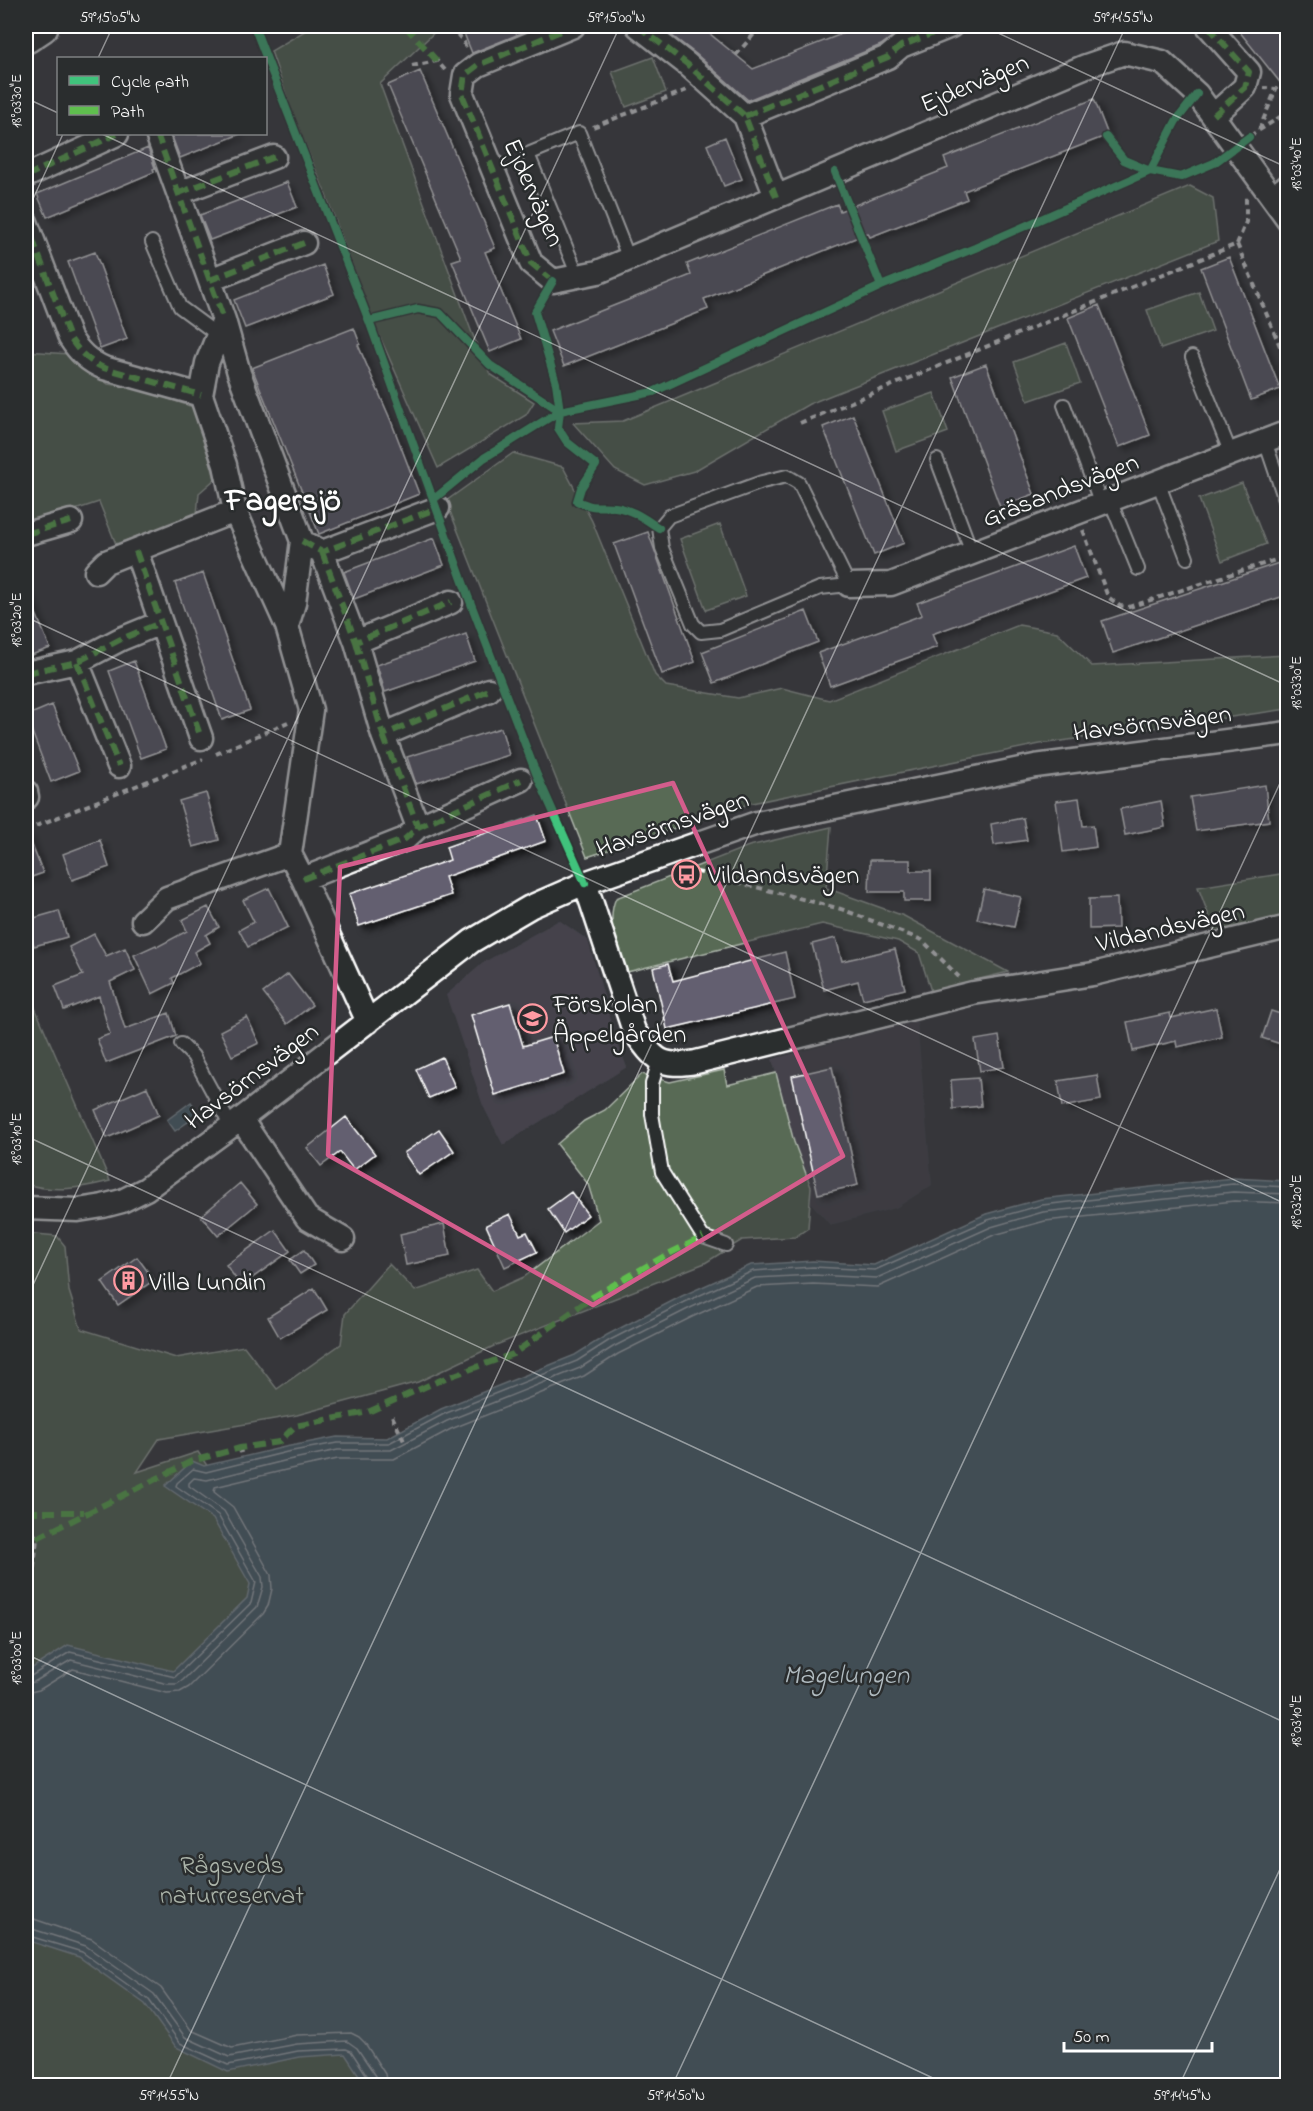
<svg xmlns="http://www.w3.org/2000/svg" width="1313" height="2111" font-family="'Indie Flower',sans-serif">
<defs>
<filter id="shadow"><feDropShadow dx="6" dy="4" stdDeviation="3" flood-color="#0009"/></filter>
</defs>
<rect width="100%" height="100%" fill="#36373b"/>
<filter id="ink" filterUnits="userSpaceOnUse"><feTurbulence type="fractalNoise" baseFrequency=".0167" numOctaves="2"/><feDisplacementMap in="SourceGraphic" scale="12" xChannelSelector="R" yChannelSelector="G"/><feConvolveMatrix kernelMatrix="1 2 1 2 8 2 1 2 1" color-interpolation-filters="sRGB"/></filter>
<g filter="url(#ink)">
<path fill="#44434b" d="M559 920 588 940 617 1041 627 1067 503 1145 483 1106 446 995 484 962Z
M917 1021 932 1185 896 1208 830 1225 810 1202 811 1187 794 1142 772 1059Z"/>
<path fill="#596b55" stroke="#acb5aa" stroke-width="1.5" d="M313 26H441L380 84 472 333 490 374 534 402 526 415 438 468 376 328 324 190 292 112 271 51Z
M653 57 666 92 626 107 612 72Z
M1190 186 1213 198 1218 241 809 404 694 471 645 485 615 470 573 423 623 421Z
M1199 292 1213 331 1161 349 1147 310Z
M1066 343 1080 383 1028 401 1014 362Z
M26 351 69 354 108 384 136 388 196 408 215 479 199 493 197 514 116 544 99 502 26 526Z
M934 393 948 432 896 451 882 411Z
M513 453 563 467 592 521 655 675 666 686 738 698 782 688 829 700 1019 625 1057 632 1092 666 1287 655V709L1040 744 752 803 587 857 446 501Z
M1242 483 1266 544 1222 561 1199 499Z
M720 524 746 596 706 610 680 539Z
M831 827 826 888 904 916 1008 972 931 991 919 953 898 941 822 924 627 972C619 949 605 922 616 898L749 846Z
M1287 873V916L1215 932 1198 887Z
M26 987 110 1181C81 1188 55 1193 26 1184Z
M724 1070 727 1085 776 1073 794 1142 811 1187 808 1228 795 1237 742 1240 705 1263 496 1345 418 1382 297 1415 159 1439 137 1472 198 1452 437 1814 1263 2085 26 2086V1233L57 1236 65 1246 69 1291 81 1329 176 1358 244 1346 277 1389 341 1344 345 1314 389 1264 415 1291 477 1270 492 1291 524 1277 599 1220 588 1184 557 1144 584 1121 605 1110 642 1074 670 1082Z"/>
<path fill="#4f6773" stroke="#95a4ab" stroke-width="1.5" d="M191 1102 199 1114 175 1131 167 1120Z
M1233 1178 1287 1181V2085L366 2086 345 2054 299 2057 228 2072 176 2047 145 2004 79 1957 26 1940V1672L68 1645 173 1671 247 1598 250 1584 213 1519 165 1486 192 1461 204 1466 285 1447 337 1437 387 1438 441 1409 575 1355 607 1335 682 1296 751 1265 813 1261 874 1265 986 1214 1041 1199Z"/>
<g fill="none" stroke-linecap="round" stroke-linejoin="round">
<path stroke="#b9c2c7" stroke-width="1.5" d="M26 1676H31L70 1652 175 1677 251 1603 256 1582 218 1515 176 1486 177 1483 193 1469 206 1472 287 1452 337 1443H389L444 1414 577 1361 610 1340 685 1302 753 1271 813 1267 875 1270 988 1220 1042 1205 1233 1184 1288 1187
M26 1684 34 1682 71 1660 168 1684H177L183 1680 257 1607 263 1587 262 1577 224 1511 189 1486V1483L194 1478 207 1480 288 1460 338 1450H391L447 1421 580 1368 613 1347 688 1309 755 1278 813 1275 877 1278 991 1227 1043 1212 1233 1192 1288 1194
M26 1693 39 1690 73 1669 167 1693 180 1692 189 1687 263 1614 268 1606 272 1589 271 1575 233 1507 214 1492 215 1487 290 1469 338 1459H394L451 1429 584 1376 618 1354 692 1317 757 1287 813 1284 878 1287 994 1235 1045 1221 1234 1201 1288 1203
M26 1918 34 1919 92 1939 161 1988 191 2030 232 2048 297 2035 351 2033 359 2037 365 2043 385 2074 387 2086
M26 1927 86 1946 154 1994 185 2037 229 2057 297 2044 347 2041 357 2048 376 2076 378 2086
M26 1935 82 1952 149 2000 180 2043 228 2065 298 2051 346 2049 351 2051 370 2080 371 2086"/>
</g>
<path fill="#645e70" stroke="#fff" stroke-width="1.5" filter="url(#shadow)" d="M461 26H539L472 53Z
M659 26H700L753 69 862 26H916L896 34 881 45 748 100 696 54Z
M1235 26H1276L1287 40V91Z
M420 71 495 248 485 252 521 339 490 352 452 261 461 258 388 85Z
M1094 99 1108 135 964 191 967 199 870 237 868 233 704 299 708 309 564 366 550 331 691 275 687 264 837 204 840 211 948 168 944 158Z
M171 134H240L180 158Z
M725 137 742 179 724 186 707 145Z
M148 148 155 168 153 169 154 172 47 217 37 194Z
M287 182 297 207 210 240 200 215Z
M95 252 127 339 100 349 68 262Z
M1229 257 1280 389 1251 400 1201 268Z
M323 265 334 294 245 328 234 300Z
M1099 305 1150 435 1119 447 1068 318Z
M354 328 360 344 358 345 391 421 419 494 319 534 252 368Z
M986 364 1034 494 1000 507 952 377Z
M853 415 904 543 874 555 823 427Z
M648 532 695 662 662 674 614 544Z
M434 538 444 565 354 599 344 572Z
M1074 546 1086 578 932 634 937 647 830 686 818 653 922 615 917 603Z
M1282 562 1287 580V595L1113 653 1102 621Z
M203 573 250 710 222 720 175 583Z
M26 589 50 648 26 657Z
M806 611 818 642 714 683 702 652Z
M466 634 475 661 385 692 377 665Z
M134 661 166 749 141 758 109 671Z
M52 705 79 771 51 782 26 716Z
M501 728 509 755 416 784 407 757Z
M1265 785 1269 821 1196 831 1190 797Z
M206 793 219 840 193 847 179 801Z
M1079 798 1083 826 1093 825 1096 847 1063 852 1056 801Z
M1161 801 1165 827 1125 835 1120 809Z
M537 815 546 841 445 877 451 895 359 926 349 894 450 860 446 847Z
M1023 818 1027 840 994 845 991 824Z
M26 830 43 873 26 879Z
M100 840 109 867 72 880 63 854Z
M870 860H910V871H931V901H904V892H869Z
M269 888 288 927 248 947 239 930 254 922 243 900Z
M984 889 1021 897 1014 927 977 919Z
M1117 898 1118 928 1089 929V899Z
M208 907 219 927 206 935 210 943 194 952 200 963 172 978 174 983 152 994 134 955 156 945 157 947 187 931 182 920Z
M59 911 67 937 34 946 27 920Z
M94 934 106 956 125 948 135 970 110 982 125 1029 169 1013 176 1036 106 1063 97 1039 110 1034 99 996 64 1010 55 986 83 975 69 947Z
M836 938 842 961 895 949 905 989 863 999 858 981 824 990 812 944Z
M785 952 795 999 667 1029 653 968 668 964 673 981Z
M288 974 312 1005 287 1024 263 993Z
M510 1003 523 1046 553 1037 564 1074 495 1095 471 1015Z
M1216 1008 1222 1037 1177 1047 1176 1041 1133 1051 1127 1022 1170 1013 1171 1018Z
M1271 1011 1287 1016V1046L1262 1038Z
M247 1017 259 1043 232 1056 220 1031Z
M999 1036 1004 1067 980 1071 975 1040Z
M442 1057 455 1087 429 1098 416 1069Z
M832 1067 858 1185 818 1194 792 1076Z
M1097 1075 1101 1100 1062 1107 1058 1081Z
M978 1078 981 1106 953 1109 951 1080Z
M147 1087 159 1115 107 1138 95 1110Z
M346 1117 375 1154 354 1170 340 1152 321 1166 307 1148Z
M439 1129 454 1151 419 1175 404 1153Z
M240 1183 257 1204 218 1236 201 1216Z
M571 1192 588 1215 564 1233 548 1209Z
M510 1214 520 1235 527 1232 537 1252 505 1267 486 1225Z
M444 1224 450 1256 406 1265 400 1234Z
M275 1230 290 1251 241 1286 226 1265Z
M304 1250 314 1265 300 1274 290 1260Z
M137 1257 154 1280 118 1305 102 1282Z
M314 1288 327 1310 280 1338 268 1317Z"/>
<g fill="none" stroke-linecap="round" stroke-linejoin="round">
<defs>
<path id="lane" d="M1269 194 1288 179
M152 242 180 307 218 335
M578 276 528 154 579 133 629 259
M1192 357 1231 454
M1064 405 1101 504
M1265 441 1288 509
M937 460 972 553
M787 476 799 483 849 585 820 588 720 630 701 632 693 624 662 548 659 528 669 516 762 482Z
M1158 482 1187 558
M1110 500 1138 569
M181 1044 193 1056 231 1126
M659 1060 652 1084V1114L662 1172 703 1237 726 1245"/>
<path id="street" d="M573 26 478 65 465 75 462 94 531 263 553 281 598 272 1086 66 1124 53 1162 62 1197 94 1288 219
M638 26 687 64 745 116 776 197
M1208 26 1249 72 1245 87 1213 116
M745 116 888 57 901 46 951 26
M157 134 224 320 239 373 302 541 294 603 287 626
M26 176 117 134
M179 193 274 157
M26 222 70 338C79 352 88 361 104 368L201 395
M210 280 304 243
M224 320 207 363 201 395 225 465 235 511 287 626 311 710 290 854 303 879 368 1022
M26 534 71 521
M309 545 322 552 438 508
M136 551 201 738
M322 552 356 642 451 602
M96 572 106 562 235 511
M849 585 891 584 1288 432
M356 642 383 735 489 690
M77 662 119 766
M26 673 77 662 121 639 160 623
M383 735 418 827
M26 792 27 797
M303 879 405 839 418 827 521 780
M585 883 634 1031C655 1060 660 1068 696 1062L973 993 1093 974 1288 927
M143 921 167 898 290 854
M241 1119 307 1218 343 1239
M26 1208 78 1210 103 1206 122 1201 146 1189 241 1119 472 941 530 907 585 883 757 823 1035 766 1288 733"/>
<path id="secondary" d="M26 36 41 26"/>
</defs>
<use href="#lane" stroke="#fff" stroke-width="16"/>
<use href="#street" stroke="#fff" stroke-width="27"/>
<use href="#secondary" stroke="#fff" stroke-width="38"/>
<path stroke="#fff" stroke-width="4" stroke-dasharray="6 4.5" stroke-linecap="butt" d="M450 26 464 42 466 49
M736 55 755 33 778 26
M412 66 437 61 445 70
M593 127 687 90
M1259 130 1276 89 1264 88
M1250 136 1288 112
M1237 244 1246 222V197
M800 423 1237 244 1288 365
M1083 530 1108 597 1120 606 1129 607 1288 556
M216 754 288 722
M26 830 203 759
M686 869 841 909 922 940 959 977
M392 1416 404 1441
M240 1448 241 1453
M26 1524 37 1538 32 1585 26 1595"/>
<use href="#lane" stroke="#2a2d2e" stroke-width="12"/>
<use href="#street" stroke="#2a2d2e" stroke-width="22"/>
<use href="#secondary" stroke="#2a2d2e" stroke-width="33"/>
<path stroke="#5fbe4e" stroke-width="6" stroke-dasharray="12 6" stroke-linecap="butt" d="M405 26 437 61
M638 26 687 64 745 116 776 197
M1208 26 1249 72 1245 87 1213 116
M745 116 888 57 901 46 951 26
M157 134 224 320
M26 176 117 134
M179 193 274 157
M26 222 70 338C79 352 88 361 104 368L201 395
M210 280 304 243
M553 281 531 263 462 94 465 75 478 65 573 26
M26 534 71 521
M302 541 322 552 438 508
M136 551 201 738
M322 552 356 642 451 602
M356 642 383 735 489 690
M77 662 119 766
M26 673 77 662 121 639 160 623
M383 735 418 827
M26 792 27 797
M303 879 405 839 418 827 521 780
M26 1512H84
M37 1538 192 1461 240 1448 279 1442 295 1426 368 1412 443 1379 513 1354 594 1296 668 1254 703 1237"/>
<defs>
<path id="cycleway" d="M254 26 369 321 468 596 536 773 585 883
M1106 137 1124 160 1150 171 1181 177 1214 163 1249 137
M835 172 881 286
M553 281 535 312 556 383 560 411 558 428 567 442 596 465 581 488 577 501C597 510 598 505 615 507 632 509 646 520 659 528
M369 321 418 309 440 313 490 365 560 411
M434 499 484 458 560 411 653 392 881 286 975 248 1150 171 1176 121 1197 94"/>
</defs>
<use href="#cycleway" stroke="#2a2d2e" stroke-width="11"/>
<use href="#cycleway" stroke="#40c37c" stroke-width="8"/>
</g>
</g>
<path d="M0 0H1313V2111H0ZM673 783 843 1156 593 1305 328 1155 340 867Z" fill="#36373b" fill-opacity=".55" fill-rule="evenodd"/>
<path fill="none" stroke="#d45d8c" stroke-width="4.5" stroke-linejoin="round" d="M673 783 843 1156 593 1305 328 1155 340 867Z"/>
<path fill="none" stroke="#fff" stroke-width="1.5" stroke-opacity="0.45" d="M983 26 1288 168M98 58 113 26M26 98 58 113M102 134 1288 686M26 214 63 134M26 617 1288 1205M26 1136 1288 1724M26 1300 620 26M26 1654 950 2086M166 2086 1126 26M672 2086 1288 766M1179 2086 1288 1852"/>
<defs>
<symbol id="bus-ring" viewBox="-11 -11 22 22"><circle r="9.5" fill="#2a2d2e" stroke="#ff9aa2" stroke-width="1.5"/><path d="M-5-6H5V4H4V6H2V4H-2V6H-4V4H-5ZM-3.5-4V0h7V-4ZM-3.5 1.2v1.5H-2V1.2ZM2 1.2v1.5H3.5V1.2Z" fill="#ff9aa2"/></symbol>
<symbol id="school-ring" viewBox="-11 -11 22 22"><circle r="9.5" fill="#2a2d2e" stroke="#ff9aa2" stroke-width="1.5"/><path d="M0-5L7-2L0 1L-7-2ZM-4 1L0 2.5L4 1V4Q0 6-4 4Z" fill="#ff9aa2"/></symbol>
<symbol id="building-ring" viewBox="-11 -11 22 22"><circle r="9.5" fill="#2a2d2e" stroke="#ff9aa2" stroke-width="1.5"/><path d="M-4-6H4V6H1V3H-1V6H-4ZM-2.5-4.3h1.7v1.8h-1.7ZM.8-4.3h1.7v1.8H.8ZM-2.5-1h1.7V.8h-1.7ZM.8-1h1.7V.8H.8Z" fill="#ff9aa2"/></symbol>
</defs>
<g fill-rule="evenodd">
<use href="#bus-ring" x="670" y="858" width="33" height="33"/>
<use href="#school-ring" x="516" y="1002" width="33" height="33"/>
<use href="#building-ring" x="112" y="1264" width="33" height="33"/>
</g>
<g text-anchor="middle" stroke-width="5" stroke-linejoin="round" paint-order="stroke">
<g font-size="26" fill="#fff" stroke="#2a2d2e">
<text transform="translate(974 82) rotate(-23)" y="9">Ejdervägen</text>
<text transform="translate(535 192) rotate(66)" y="9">Ejdervägen</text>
<text transform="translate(1060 489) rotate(-21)" y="9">Gräsandsvägen</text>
<text transform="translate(1152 722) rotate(-7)" y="9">Havsörnsvägen</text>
<text transform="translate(672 823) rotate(-19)" y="9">Havsörnsvägen</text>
<text transform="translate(1170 926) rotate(-13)" y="9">Vildandsvägen</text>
<text transform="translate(251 1075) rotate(-37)" y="9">Havsörnsvägen</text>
</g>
<g font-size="26" fill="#fff" stroke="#2a2d2e" text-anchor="start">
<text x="708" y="883">Vildandsvägen</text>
<text x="553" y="1012">Förskolan<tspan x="553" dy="30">Äppelgården</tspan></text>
<text x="149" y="1290">Villa Lundin</text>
</g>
<g font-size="26" fill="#acb5aa" stroke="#2a2d2e">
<text x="232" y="1873">Rågsveds<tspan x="232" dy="30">naturreservat</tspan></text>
</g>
<g font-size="27" font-style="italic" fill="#b0bbc0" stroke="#2a2d2e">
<text x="846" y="1683">Magelungen</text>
</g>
<g font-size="32" font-weight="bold" fill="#fff" stroke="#2a2d2e">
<text x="283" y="510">Fagersjö</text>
</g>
</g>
<rect width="1313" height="2111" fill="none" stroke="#2a2d2e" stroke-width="66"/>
<rect x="57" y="57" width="210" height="78" fill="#2a2d2e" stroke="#7f8182" stroke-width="1.5"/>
<rect x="69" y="76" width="30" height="9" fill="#40c37c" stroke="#7f8182" stroke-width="1.5"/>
<text x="111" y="87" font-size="18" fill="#ffffff">Cycle path</text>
<rect x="69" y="106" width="30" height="9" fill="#5fbe4e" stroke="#7f8182" stroke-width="1.5"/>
<text x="111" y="117" font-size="18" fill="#ffffff">Path</text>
<path d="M1064 2042v9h148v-9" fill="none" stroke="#ffffff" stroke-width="3"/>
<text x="1073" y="2042" font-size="18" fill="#ffffff" stroke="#2a2d2e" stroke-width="4.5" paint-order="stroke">50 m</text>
<rect x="33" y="33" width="1247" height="2045" fill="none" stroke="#fff" stroke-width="2"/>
<g font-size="15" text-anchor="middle" fill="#fff">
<text x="110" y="22">59°15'05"N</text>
<text x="616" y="22">59°15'00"N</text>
<text x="1123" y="22">59°14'55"N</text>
<text transform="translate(16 101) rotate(-90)" y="5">18°03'30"E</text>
<text transform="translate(1296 164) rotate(-90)" y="5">18°03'40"E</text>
<text transform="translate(16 620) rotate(-90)" y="5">18°03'20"E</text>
<text transform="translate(1296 683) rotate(-90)" y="5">18°03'30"E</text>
<text transform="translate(16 1139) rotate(-90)" y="5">18°03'10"E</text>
<text transform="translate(1296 1202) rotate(-90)" y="5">18°03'20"E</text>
<text transform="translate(16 1658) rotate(-90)" y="5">18°03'00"E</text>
<text transform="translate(1296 1721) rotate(-90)" y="5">18°03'10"E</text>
<text x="169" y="2100">59°14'55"N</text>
<text x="676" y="2100">59°14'50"N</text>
<text x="1182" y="2100">59°14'45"N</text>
</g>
</svg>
